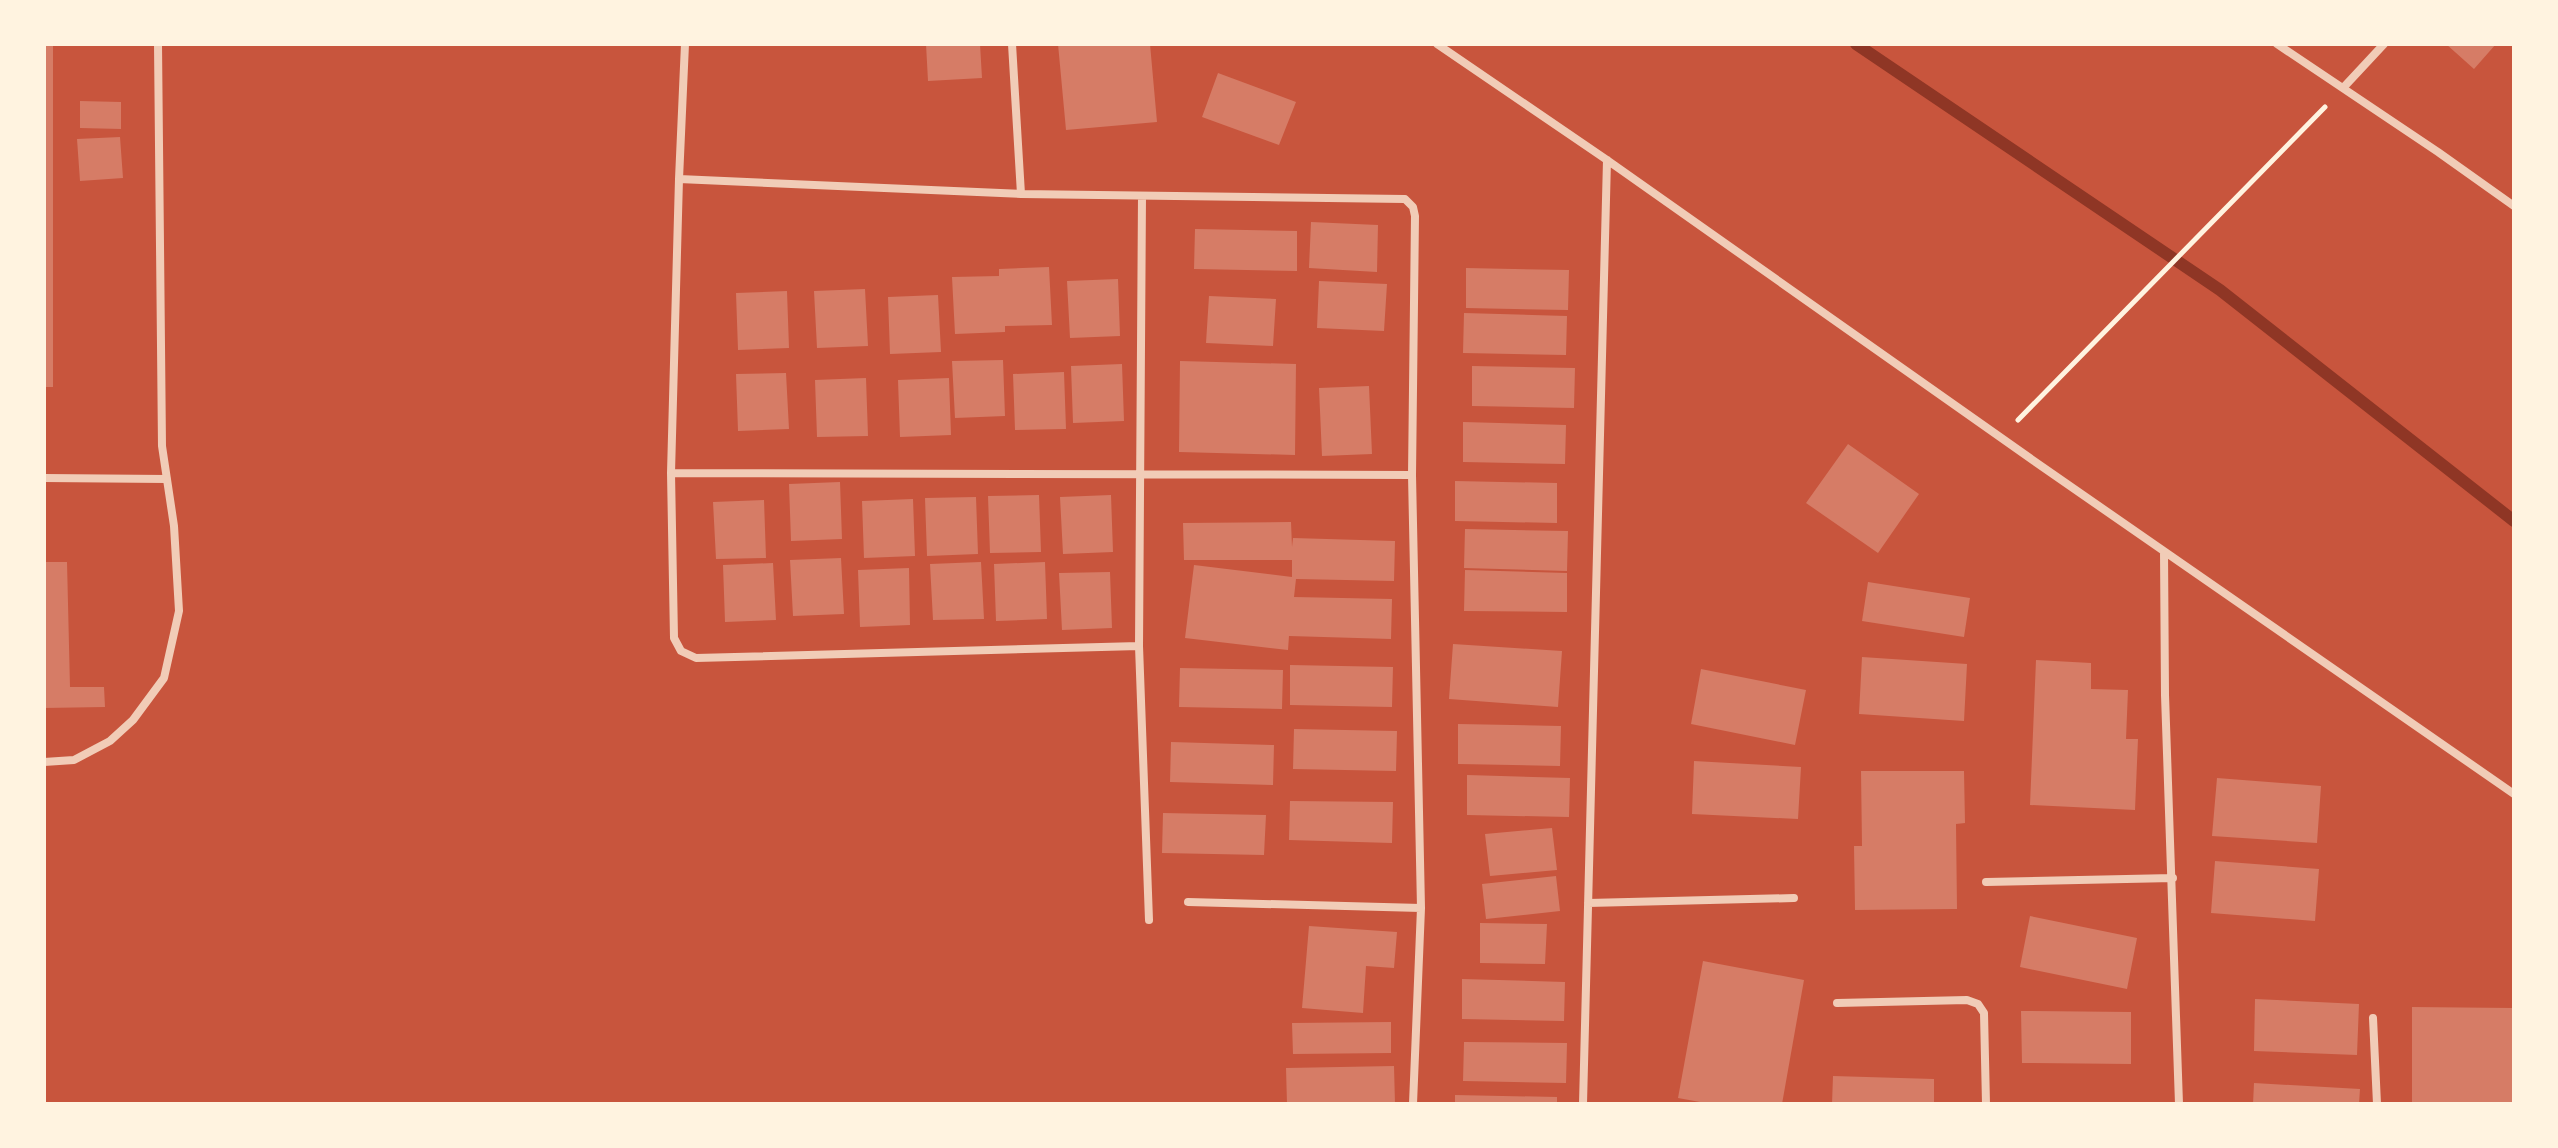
<svg xmlns="http://www.w3.org/2000/svg" width="2558" height="1148" font-family="'Roboto Serif',serif">
<rect width="100%" height="100%" fill="#c8553d"/>
<g fill="none" stroke-linecap="round" stroke-linejoin="round">
<path stroke="#8f3625" stroke-width="12" d="M1856 44 2220 290 2514 521"/>
</g>
<path fill="#d67c66" d="M44 44H53V387H44Z
M926 44H980L982 78 928 81Z
M1058 44H1150L1157 122 1066 130Z
M2446 44H2496L2474 69Z
M1218 73 1296 102 1279 145 1202 117Z
M80 101 121 102V129L80 128Z
M120 137 123 178 80 181 77 139Z
M1311 222 1378 225 1377 272 1309 268Z
M1195 229 1297 231V271L1194 269Z
M1049 267 1052 325 1005 326V332L955 334 952 277 999 276V269Z
M1466 268 1569 270 1568 310 1466 308Z
M1118 279 1120 336 1070 338 1067 281Z
M1319 281 1387 284 1384 331 1317 328Z
M865 289 868 346 817 348 814 291Z
M787 291 789 348 738 350 736 293Z
M938 295 941 352 890 354 888 297Z
M1209 296 1276 299 1273 346 1206 343Z
M1464 313 1567 316 1566 355 1463 353Z
M1003 360 1005 416 955 418 952 361Z
M1180 361 1296 364 1295 455 1179 452Z
M1122 364 1124 421 1073 423 1071 366Z
M1472 366 1575 368 1574 408 1472 406Z
M1064 372 1066 429 1015 430 1013 374Z
M786 373 789 429 738 431 736 374Z
M866 378 868 436 817 437 815 380Z
M949 378 951 435 900 437 898 380Z
M1369 386 1372 454 1322 456 1319 388Z
M1463 422 1566 425 1565 464 1463 462Z
M1848 444 1919 494 1878 553 1806 503Z
M1455 481 1557 483V523L1455 521Z
M840 482 842 539 791 541 789 484Z
M1039 495 1041 552 990 553 988 496Z
M1111 495 1113 552 1063 554 1060 497Z
M976 497 978 554 927 556 925 498Z
M913 499 915 556 864 558 862 501Z
M764 500 766 558 716 559 713 502Z
M1291 522 1292 547 1293 538 1395 541 1394 581 1296 579 1294 597 1392 599 1391 639 1289 636 1288 650 1185 638 1194 565 1292 577V560H1184L1183 523Z
M1465 529 1568 531 1567 571 1464 568Z
M841 558 844 614 793 616 790 560Z
M44 562H67L70 687H104L105 707 44 708Z
M981 562 984 619 933 620 930 564Z
M1045 562 1047 619 996 621 994 564Z
M773 563 776 620 725 622 723 565Z
M909 568 910 625 860 627 858 570Z
M1465 570 1567 573V612L1464 611Z
M1110 572 1112 628 1062 630 1059 573Z
M1868 582 1970 598 1964 637 1862 621Z
M1453 644 1562 651 1558 707 1449 699Z
M1862 657 1967 664 1964 721 1859 714Z
M2036 660 2091 663V689L2128 690 2126 739H2138L2135 810 2030 805Z
M1290 665 1393 667 1392 707 1290 705Z
M1180 668 1283 670 1282 709 1179 707Z
M1701 669 1806 690 1795 745 1691 724Z
M1458 724 1561 726 1560 766 1458 764Z
M1294 729 1397 731 1396 771 1293 769Z
M1171 742 1274 745 1273 785 1170 782Z
M1694 761 1801 767 1798 819 1692 814Z
M1861 771H1964L1965 823 1956 824 1957 909 1855 910 1854 846H1862Z
M1467 775 1570 778 1569 817 1467 815Z
M2217 778 2321 786 2317 843 2212 836Z
M1290 801 1393 802 1392 843 1289 840Z
M1163 813 1266 815 1264 855 1162 853Z
M1552 828 1557 870 1490 876 1485 834Z
M2215 861 2319 869 2315 921 2211 913Z
M1556 876 1560 911 1486 919 1482 884Z
M2030 916 2137 938 2127 989 2020 967Z
M1480 923 1547 924 1545 964 1480 963Z
M1309 926 1397 932 1394 968 1366 966 1363 1013 1302 1008Z
M1703 961 1804 980 1782 1104H1711L1678 1098Z
M1462 979 1565 982 1564 1021 1462 1019Z
M2255 999 2359 1004 2357 1055 2254 1051Z
M2412 1007 2514 1008V1104H2412Z
M2021 1011 2131 1012V1064L2022 1063Z
M1391 1022V1053L1293 1054 1292 1023Z
M1464 1042 1567 1043 1566 1083 1463 1081Z
M1394 1066 1395 1104H1287L1286 1068Z
M1833 1076 1934 1079V1104H1832Z
M2254 1083 2360 1089 2359 1104H2253Z
M1455 1095 1557 1097V1104H1455Z"/>
<g fill="none" stroke-linecap="round" stroke-linejoin="round">
<path stroke="#fff3e0" stroke-width="5" d="M2018 420 2325 107"/>
<path stroke="#f1ccb7" stroke-width="8" d="M685 44 679 179 671 473 674 638 681 651 696 658 1139 646 1149 920
M1437 44 1607 160 2034 461 2514 794
M2277 44 2438 152 2514 206
M2343 88 2384 44
M679 179 1021 194 1012 44
M671 473 1412 475 1415 216 1413 207 1405 199 1021 194
M1412 475 1421 908
M44 478 167 479
M2164 552 2165 695 2179 1104
M1139 646 1142 196
M44 762 74 760 110 741 133 720 164 678 179 611 174 526 162 446 158 44
M1986 882 2173 878
M1188 902 1421 908 1413 1104
M1588 903 1794 898
M1837 1003 1967 1000 1978 1004 1984 1013 1986 1104
M2373 1018 2377 1104
M1583 1104 1607 160"/>
</g>
<rect width="2558" height="1148" fill="none" stroke="#fff3e0" stroke-width="92"/>
</svg>
